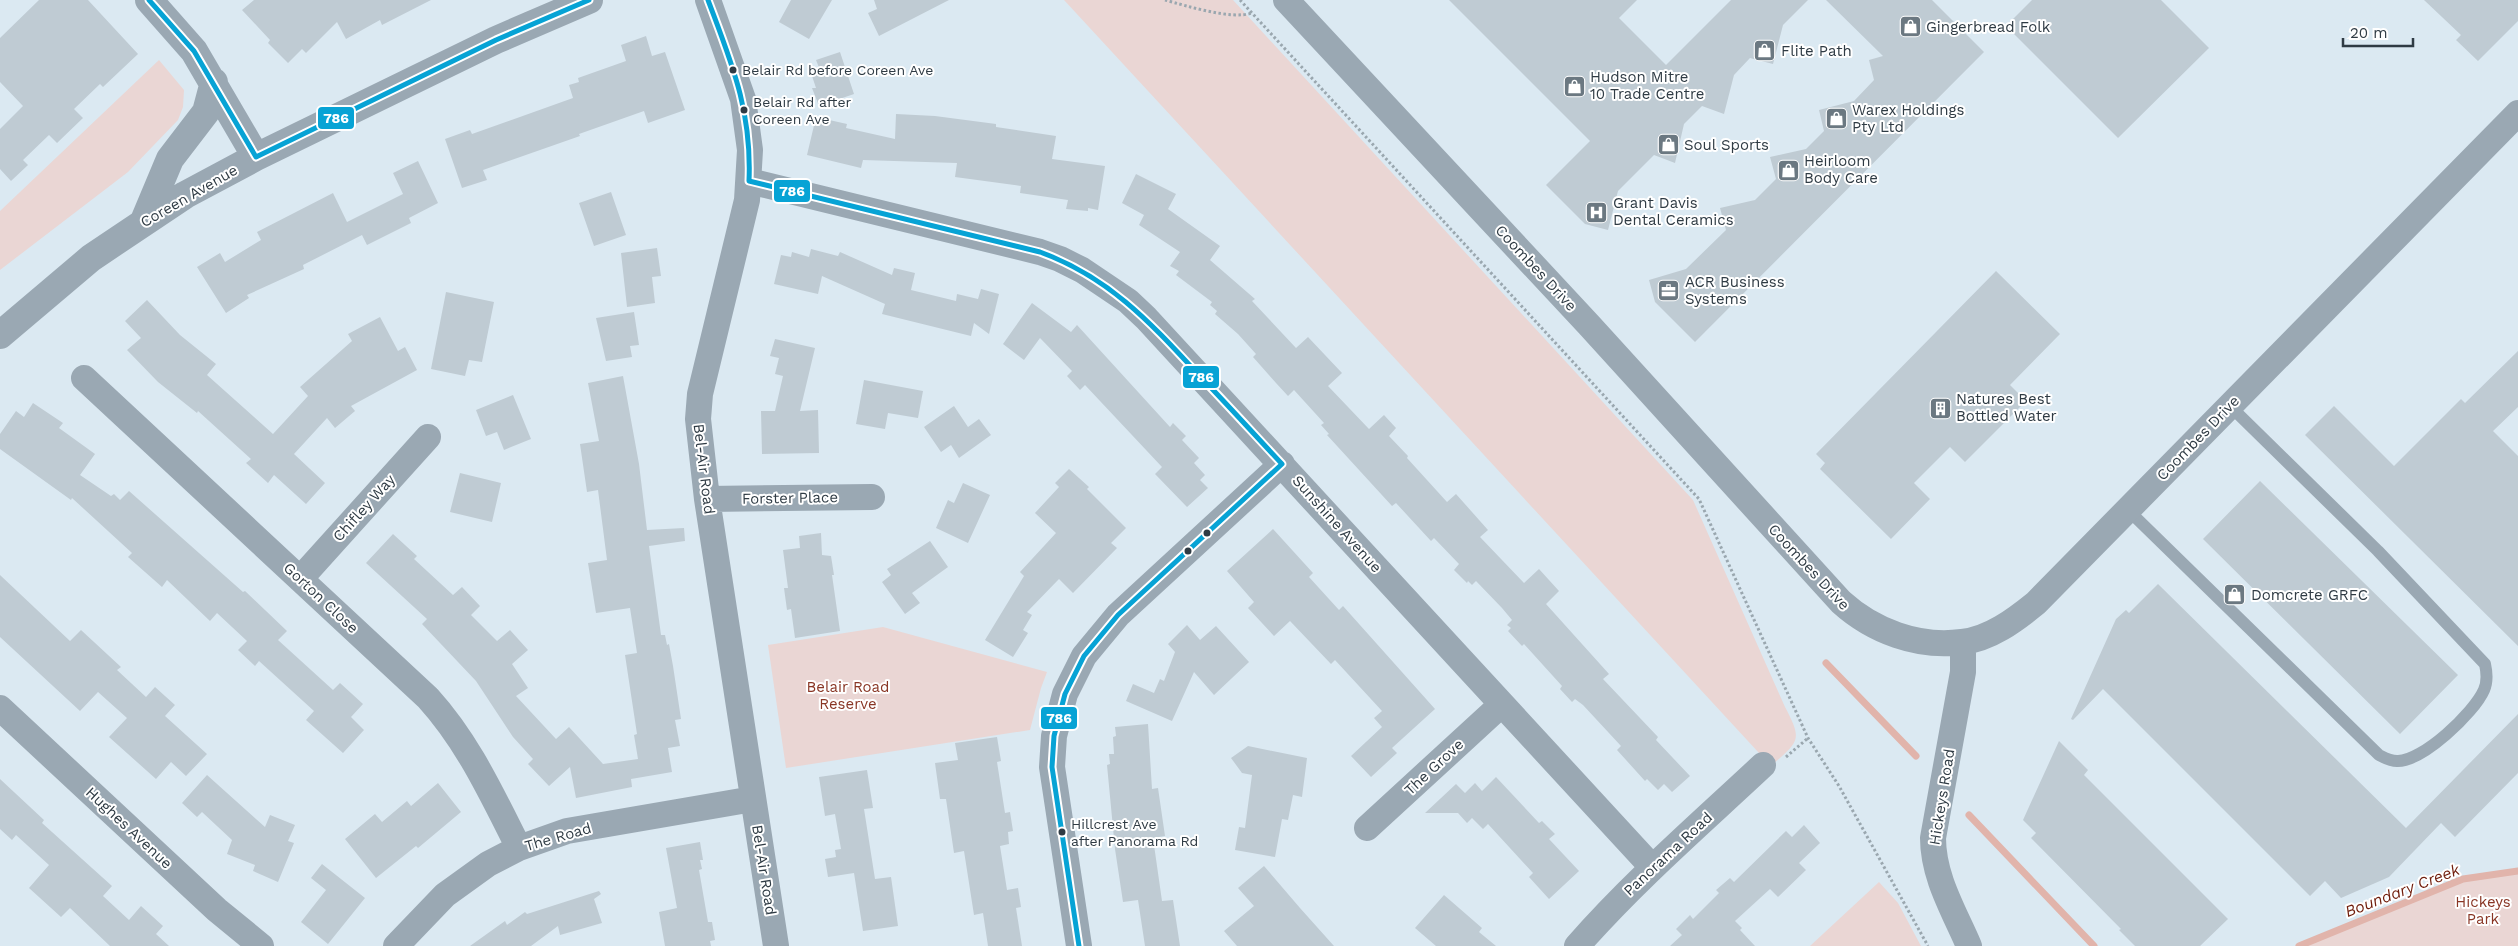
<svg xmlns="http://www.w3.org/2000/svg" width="2518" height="946" font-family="'Work Sans',sans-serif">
<rect width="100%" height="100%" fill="#dbe9f2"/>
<path fill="#ead6d4" d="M1064 0H1233L1693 500 1785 707C1803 741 1799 741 1771 766Z
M159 60 184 90 183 107 178 120 128 172 0 270V211Z
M883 627 1047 672 1041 688 1030 730 786 768 768 645Z
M2518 871V946H2299L2463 879Z
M1879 882 1898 903 1921 946H1810Z"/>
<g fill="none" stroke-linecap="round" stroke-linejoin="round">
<path stroke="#e1b4ab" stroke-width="7" d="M1826 663 1916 756
M1969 815 2094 946
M2299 946 2463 879 2518 871"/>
</g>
<path fill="#bfcbd3" d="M39 0H88L138 54 103 87 100 84 74 109 83 118 57 143 49 135 23 160 28 165 11 181 0 169V129L23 106 0 82V38Z
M254 0H431L382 25 380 20 346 39 337 22 306 53 302 49 288 63 268 43 270 40 242 10Z
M791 0H832L809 39 779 22Z
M874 0H949L879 36 868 13 877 9Z
M1449 0H1637L1619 18 1666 65 1731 0H1808L1783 25 1773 64 1750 58 1734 75 1724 114 1702 106 1684 124 1675 163 1654 155 1618 191 1608 230 1585 224 1546 185 1590 141Z
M1826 0H1932L1984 52 1695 342 1655 302 1649 280 1686 269 1726 230 1720 208 1755 200 1776 179 1770 157 1806 149 1824 131 1819 110 1854 101 1874 80 1869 60 1883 56Z
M2032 0H2161L2209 48 2118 138 2006 26Z
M2424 0H2518V21L2478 61 2456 40 2461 35Z
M646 36 652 56 665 52 685 110 648 123 644 111 579 134 580 136 483 170 487 180 462 188 445 139 470 130 472 134 573 98 569 85 579 82 578 78 626 61 621 45Z
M840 52 854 94 819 106 812 88H816L811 73 820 70 816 60Z
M896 114 935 116 996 124V127L1056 136 1052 159 1105 166 1098 210 1088 208V211L1066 209 1068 200 1020 193 1021 186 955 177 957 163 863 160 861 168 807 155 816 117 847 124 846 128 895 139Z
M418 161 438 203 409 218 411 223 367 245 362 235 303 265 304 269 247 295 249 298 226 313 197 267 220 253 225 262 261 240 257 232 333 193 347 222 403 194 393 173Z
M1136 174 1176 194 1168 209 1220 246 1210 260 1255 299 1252 301 1296 348 1308 337 1342 373 1328 386 1369 429 1384 415 1396 428 1389 436 1408 456 1407 458 1447 502 1456 494 1488 530 1480 537 1524 583 1539 569 1559 591 1546 604 1609 674 1603 679 1658 737 1656 740 1690 776 1672 792 1664 784 1658 790 1647 779 1645 781 1617 750 1621 746 1583 705 1575 699 1572 702 1560 689 1562 686 1524 644 1522 646 1508 631 1511 628 1507 625 1512 620 1502 608 1476 581 1472 585 1468 581 1467 583 1454 570 1459 564 1434 538 1431 541 1396 503 1392 506 1327 435 1329 434 1321 425 1324 423 1294 390 1288 396 1276 383 1253 357 1256 354 1238 334 1215 314 1217 311 1210 305 1212 302 1176 275 1179 271 1170 266 1180 252 1139 225 1144 215 1122 203Z
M611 192 626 235 594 246 579 203Z
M657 248 661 276 652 277 655 303 627 307 621 253Z
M811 249 838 256 840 252 892 275 894 268 915 273 911 290 956 301 957 294 978 299 981 289 999 294 989 334 974 323 971 336 882 314 885 304 822 276 818 294 774 284 781 255 791 257 792 252 809 257Z
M1996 271 2060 334 2010 385 2026 401 1965 462 1950 447 1914 483 1930 499 1891 539 1820 469 1825 463 1816 454Z
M446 292 494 302 482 362 469 360 465 376 431 369Z
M147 300 180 335 216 364 207 375 273 434 308 396 300 387 352 341 348 334 380 317 398 351 405 347 417 370 351 406 355 411 335 428 327 418 294 454 325 483 306 504 274 475 268 483 246 463 251 459 198 411 197 413 158 382 127 350 141 338 125 321Z
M1032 303 1071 332 1077 325 1170 427 1173 423 1186 436 1182 440 1199 458 1194 463 1205 475 1200 480 1208 488 1187 507 1155 474 1162 467 1085 385 1080 390 1067 376 1072 371 1040 338 1024 360 1003 344Z
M634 312 639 345 630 346 632 357 606 361 596 318Z
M775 339 815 348 800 411 818 410 819 453 762 454 761 411H775L783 376 775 374 779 358 770 356Z
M2518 351V407L2493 431 2518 456V646L2305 435 2334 406 2394 466 2461 399 2465 403Z
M623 376 639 464 647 530 684 528 685 541 649 546 661 635H665L667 645 669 644 673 666 681 719 675 720 680 746 668 748 672 772 631 779 632 787 576 798 570 767 549 786 528 764 533 759 513 737 476 681 422 624 427 619 366 563 393 534 417 556 414 559 453 595 462 587 480 606 471 615 497 641 510 630 528 650 512 664 528 688 516 696 556 739 569 727 603 764 638 759 634 735 637 734 625 655 637 653 630 608 596 613 588 563 607 560 598 490 587 492 580 444 599 441 588 383Z
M864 380 923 391 918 418 888 413 885 429 856 424Z
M513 395 531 439 504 450 497 432 486 436 476 410Z
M33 403 63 423 59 428 95 454 80 475 111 496 114 494 120 500 129 491 243 592 245 591 287 631 278 640 333 690 340 683 363 704 351 717 364 730 343 753 306 720 314 711 259 661 255 666 238 650 247 641 217 613 210 621 167 580 162 587 128 557 132 553 72 498 71 500 0 449V434L16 411 24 417Z
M954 406 968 427 979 419 991 435 959 458 951 445 941 452 924 427Z
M1069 469 1089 487 1087 489 1126 528 1111 543 1117 548 1073 593 1059 579 1027 612 1032 615 1023 630 1028 633 1013 657 985 640 1024 576 1020 572 1056 533 1035 513 1059 487 1055 483Z
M460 473 501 483 492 522 450 512Z
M2260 481 2458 675 2400 734 2203 539Z
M963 483 990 495 968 543 936 528 948 500 954 503Z
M1273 529 1313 573 1309 577 1339 610 1343 606 1435 709 1392 748 1397 753 1371 777 1351 756 1382 727 1374 718 1382 711 1335 660 1331 664 1290 621 1274 636 1248 608 1254 602 1227 571Z
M821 533 822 555 831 556 834 575H832L840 631 795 638 791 609 787 610 784 588H788L783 550 800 548 799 536Z
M930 541 948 567 912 593 920 603 905 614 882 582 891 575 887 569Z
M0 575 70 641 81 630 121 667 117 670 146 697 155 687 175 705 165 716 207 754 186 776 171 762 156 779 109 737 127 718 98 692 80 711 0 637Z
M2158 584 2406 828 2518 714V773L2455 837 2441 823 2389 877 2341 898 2325 881 2310 896 2103 689 2073 720 2071 719 2116 619 2126 610 2129 613Z
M1187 625 1200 640 1216 626 1249 662 1214 695 1194 672 1172 721 1126 701 1133 684 1154 693 1160 679 1164 681 1175 652 1168 644Z
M1148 724 1152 789 1158 788 1165 836 1153 838 1162 901 1173 900 1180 946H1145L1138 900 1123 902 1115 849 1107 765 1110 764 1109 754H1114L1113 737 1116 736 1115 727Z
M997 737 1001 761 997 762 1005 813 1010 812 1013 831 1008 832 1009 844 1000 846 1007 890 1018 888 1021 907 1016 908 1022 946H988L983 913 974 915 964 851 954 853 946 799H940L935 763 958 760 955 743Z
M2059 741 2088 770 2084 775 2228 919 2200 946H2135L2119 930 2121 929 2031 838 2036 833 2023 820Z
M1248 746 1307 758 1302 797 1293 795 1288 820 1282 819 1275 857 1235 850 1239 827 1245 828 1252 775 1242 773 1231 758Z
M867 770 873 808 864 809 875 879 891 877 898 926 863 931 854 873 828 877 825 859 836 857 835 850 841 849 835 814 825 816 819 777Z
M207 775 265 827 270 815 295 825 288 841 294 843 278 882 253 871 255 865 227 854 232 840 202 812 197 817 182 803Z
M1496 777 1539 823 1542 821 1555 834 1549 839 1579 871 1549 899 1529 877 1533 873 1488 824 1483 829 1472 818 1467 823 1458 813H1425L1456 784 1465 793 1475 783 1482 791Z
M0 779 44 820 42 823 112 886 103 896 129 920 141 906 163 926 156 934 169 946H110L70 908 61 917 29 888 49 865 16 835 12 840 0 829Z
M438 783 461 812 418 848 416 846 376 878 345 839 375 814 382 822 407 801 411 806Z
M1804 825 1820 843 1799 863 1806 870 1778 897 1770 889 1735 921 1742 928 1740 930 1755 946H1670L1682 935 1676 929 1690 915 1693 919 1719 893 1716 890 1730 878 1734 882 1786 831 1792 837Z
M700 842 703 860H700L702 869 699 870 708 922H712L715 940 710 941 711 946H665L659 912 677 908 666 848Z
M322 864 365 898 328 944 301 922 326 890 311 878Z
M1264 866 1300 908 1334 946H1237L1224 931 1254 906 1238 888Z
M599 891 601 894 594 899 602 923 560 935 558 926 531 946H470L505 921 507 925 525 912 527 914Z
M1444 895 1482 928 1479 932 1496 946H1436L1415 928Z"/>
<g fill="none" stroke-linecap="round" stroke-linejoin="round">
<path stroke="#9aa7af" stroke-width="3" stroke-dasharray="2.5 2.5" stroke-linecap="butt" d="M1165 0C1187 6 1231 20 1252 13
M1240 0 1699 499 1808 738 1839 786 1928 946
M1786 757 1808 738"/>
<path stroke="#9aa8b3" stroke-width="12" d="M2128 510 2379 755C2385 758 2390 761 2397 761 2422 762 2474 713 2484 690 2488 681 2487 673 2485 664L2378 551 2230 406"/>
<path stroke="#9aa8b3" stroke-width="26" d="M708 0 743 99 750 150 747 200 700 394 698 419 707 499 776 946
M1286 0 1589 325 1841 602C1873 631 1918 648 1962 642 1990 639 2015 620 2036 603L2518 113
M749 181 1040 252 1060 259 1082 270 1128 301 1146 318 1652 867
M84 378 428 698C468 742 492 795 519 848
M707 499 872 497
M300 579 428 437
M1963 642V672L1933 838C1933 877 1954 911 1969 946
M0 708 217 910 261 946
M1367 828 1501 705
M396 946 445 895 488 864 519 848 567 831 753 799
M1079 946 1052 767 1054 736 1065 694 1084 656 1118 615 1282 464
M1577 946C1634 881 1700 824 1763 765"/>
<path stroke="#9aa8b3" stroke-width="28" d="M149 0 194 51 256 157
M144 221 170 159 206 112 214 82
M0 335 91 258 185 195 256 157 496 40 589 0"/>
<defs>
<path id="bus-1" d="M149 0 194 51 256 157 496 40 589 0
M708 0C732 64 752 111 749 181L1040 252C1108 277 1148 320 1196 372 1225 402 1253 433 1282 464L1118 615 1084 656 1065 694 1054 736 1052 767 1079 946"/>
</defs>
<use href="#bus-1" stroke="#fff" stroke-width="9"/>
<use href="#bus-1" stroke="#07a3d5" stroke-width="5"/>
</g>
<defs>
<symbol id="shop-square" viewBox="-11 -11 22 22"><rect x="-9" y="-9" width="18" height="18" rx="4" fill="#6b7881" stroke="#fff"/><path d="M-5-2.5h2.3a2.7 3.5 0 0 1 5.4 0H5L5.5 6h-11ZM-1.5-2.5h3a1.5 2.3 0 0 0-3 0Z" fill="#fff"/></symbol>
<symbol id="hospital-square" viewBox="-11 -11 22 22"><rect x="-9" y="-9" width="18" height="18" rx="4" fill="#6b7881" stroke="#fff"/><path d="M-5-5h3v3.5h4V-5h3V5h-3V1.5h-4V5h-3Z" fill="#fff"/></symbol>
<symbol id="office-square" viewBox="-11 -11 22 22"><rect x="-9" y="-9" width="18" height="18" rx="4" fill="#6b7881" stroke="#fff"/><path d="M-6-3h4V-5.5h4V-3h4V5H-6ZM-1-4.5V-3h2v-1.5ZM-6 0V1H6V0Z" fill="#fff"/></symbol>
<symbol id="building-square" viewBox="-11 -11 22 22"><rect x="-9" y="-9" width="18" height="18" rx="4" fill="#6b7881" stroke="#fff"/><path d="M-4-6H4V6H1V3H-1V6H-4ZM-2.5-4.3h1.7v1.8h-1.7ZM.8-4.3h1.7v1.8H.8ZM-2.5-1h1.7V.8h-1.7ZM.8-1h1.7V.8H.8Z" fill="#fff"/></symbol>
</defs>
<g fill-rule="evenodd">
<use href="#shop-square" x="1898" y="14" width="25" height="25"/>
<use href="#shop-square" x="1752" y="38" width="25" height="25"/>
<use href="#shop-square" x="1562" y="74" width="25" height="25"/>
<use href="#shop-square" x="1824" y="106" width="25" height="25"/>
<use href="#shop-square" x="1656" y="132" width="25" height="25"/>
<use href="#shop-square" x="1776" y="158" width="25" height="25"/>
<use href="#hospital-square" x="1584" y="200" width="25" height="25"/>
<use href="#office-square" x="1656" y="278" width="25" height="25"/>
<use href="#building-square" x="1928" y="396" width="25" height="25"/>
<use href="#shop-square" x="2222" y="582" width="25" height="25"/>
</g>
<g fill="#2f3b44" stroke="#fff" stroke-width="2">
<circle cx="733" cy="70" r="4.5"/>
<circle cx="744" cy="110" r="4.5"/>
<circle cx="1207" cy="533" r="4.5"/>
<circle cx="1188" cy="551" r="4.5"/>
<circle cx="1062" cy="832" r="4.5"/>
</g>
<g text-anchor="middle" stroke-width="4" stroke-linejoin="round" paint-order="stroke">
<g font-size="14" fill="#2f3b44" stroke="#fff" text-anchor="start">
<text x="742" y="75">Belair Rd before Coreen Ave</text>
<text x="753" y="107">Belair Rd after<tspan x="753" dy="17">Coreen Ave</tspan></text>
<text x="1071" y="829">Hillcrest Ave<tspan x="1071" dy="17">after Panorama Rd</tspan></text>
</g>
<g font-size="15" fill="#2f3b44" stroke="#fff" text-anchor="start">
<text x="1926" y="32">Gingerbread Folk</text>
<text x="1781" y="56">Flite Path</text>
<text x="1590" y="82">Hudson Mitre<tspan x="1590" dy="17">10 Trade Centre</tspan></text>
<text x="1852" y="115">Warex Holdings<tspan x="1852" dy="17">Pty Ltd</tspan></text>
<text x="1684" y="150">Soul Sports</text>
<text x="1804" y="166">Heirloom<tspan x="1804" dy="17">Body Care</tspan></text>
<text x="1613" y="208">Grant Davis<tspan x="1613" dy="17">Dental Ceramics</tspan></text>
<text x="1685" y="287">ACR Business<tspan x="1685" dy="17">Systems</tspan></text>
<text x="1956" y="404">Natures Best<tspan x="1956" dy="17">Bottled Water</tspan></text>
<text x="2251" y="600">Domcrete GRFC</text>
</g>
<g font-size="15" fill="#2f3b44" stroke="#fff">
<text transform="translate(189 196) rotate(-30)" y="5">Coreen Avenue</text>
<text transform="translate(1536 268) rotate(47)" y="5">Coombes Drive</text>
<text transform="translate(2198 438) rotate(-46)" y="5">Coombes Drive</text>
<text transform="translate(704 469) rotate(83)" y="5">Bel-Air Road</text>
<text transform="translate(790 498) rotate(-1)" y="5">Forster Place</text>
<text transform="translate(364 508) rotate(-48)" y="5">Chifley Way</text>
<text transform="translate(1337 524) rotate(48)" y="5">Sunshine Avenue</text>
<text transform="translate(1809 567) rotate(47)" y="5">Coombes Drive</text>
<text transform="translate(321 598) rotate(43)" y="5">Gorton Close</text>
<text transform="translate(1434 767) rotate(-43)" y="5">The Grove</text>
<text transform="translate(1942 797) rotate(-81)" y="5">Hickeys Road</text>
<text transform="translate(129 828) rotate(43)" y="5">Hughes Avenue</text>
<text transform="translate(558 837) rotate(-16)" y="5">The Road</text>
<text transform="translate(1668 854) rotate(-43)" y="5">Panorama Road</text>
<text transform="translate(764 870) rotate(81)" y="5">Bel-Air Road</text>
</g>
<g font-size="15" fill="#893625" stroke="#fff">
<text x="848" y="692">Belair Road<tspan x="848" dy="17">Reserve</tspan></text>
<text x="2483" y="907">Hickeys<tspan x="2483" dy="17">Park</tspan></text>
</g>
<g font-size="16" font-style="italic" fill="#701e0d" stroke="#fff">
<text transform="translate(2402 890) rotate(-21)" y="6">Boundary Creek</text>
</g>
</g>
<g stroke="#fff" stroke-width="2">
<rect x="317" y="106" width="38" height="24" rx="5" fill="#07a3d5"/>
<rect x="773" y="179" width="38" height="24" rx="5" fill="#07a3d5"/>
<rect x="1182" y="365" width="38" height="24" rx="5" fill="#07a3d5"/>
<rect x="1040" y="706" width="38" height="24" rx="5" fill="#07a3d5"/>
</g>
<g font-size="14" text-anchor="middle" font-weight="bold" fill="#fff">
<text x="336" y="123">786</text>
<text x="792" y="196">786</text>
<text x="1201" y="382">786</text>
<text x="1059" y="723">786</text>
</g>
<path d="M2343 38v8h70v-8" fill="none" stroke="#2f3b44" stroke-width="2.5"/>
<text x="2350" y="38" font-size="15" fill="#2f3b44" stroke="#ffffff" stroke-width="4" paint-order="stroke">20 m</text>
</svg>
